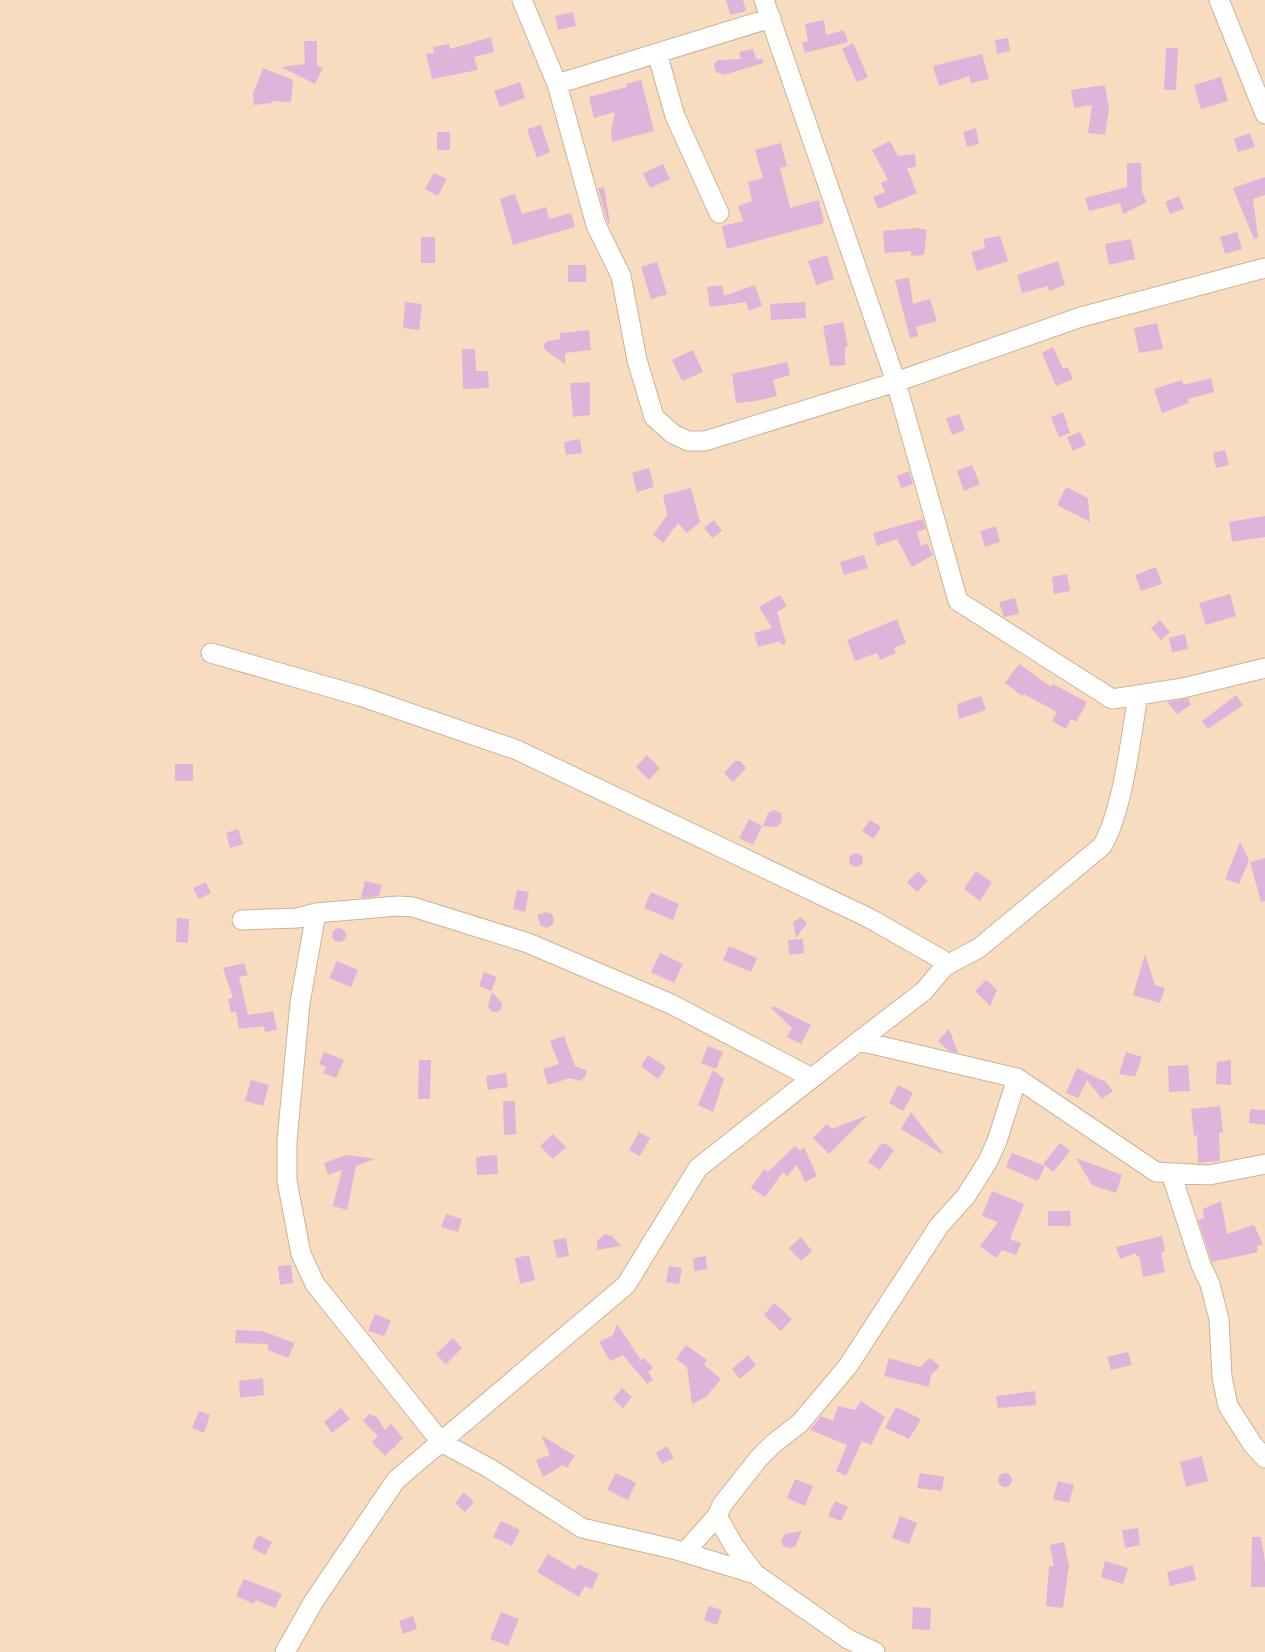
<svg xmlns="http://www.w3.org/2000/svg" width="1265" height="1652" font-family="'IBM Plex Serif',serif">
<rect width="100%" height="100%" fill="#f7dcc0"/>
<path fill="#e0b3db" d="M726 0H743L746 11 730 15Z
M573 12 576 26 558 30 555 16Z
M824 20 826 35 844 30 848 42 805 53 802 43 808 41 805 24Z
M491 37 494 52 474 57 478 70 432 79 426 54 434 53 433 47 449 44 450 49Z
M1008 38 1010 51 997 54 995 40Z
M304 41H317V65L323 68 315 84 281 67 305 64Z
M853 43 868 77 857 82 842 49Z
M1166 48H1178L1176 90H1164Z
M753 49 756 59H763V63L724 75 716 72 714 65 718 60 741 59 739 52Z
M982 54 989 79 971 83 969 76 939 86 933 66Z
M263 68 293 80 291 102 272 101V103L254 105 253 94Z
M1221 77 1228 101 1201 109 1194 85Z
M641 80 654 131 612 142 611 131 615 112 594 118 589 97 627 87 626 84Z
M520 82 525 98 500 107 494 91Z
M1105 85 1109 109 1105 135 1088 133 1092 105 1074 108 1071 90Z
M541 125 550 152 537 158 527 129Z
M976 128 979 144 967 147 963 132Z
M437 132H450V150H437Z
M1250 133 1255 147 1238 152 1234 139Z
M890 141 898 156 915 154 916 167 907 168 917 193 878 209 873 197 885 192 881 183 888 180 872 150Z
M781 143 787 166 780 168 790 208 819 200 824 223 727 249 722 226 743 221 738 206 752 201 748 182 763 178 755 150Z
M1127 163H1141L1142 192 1147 202 1123 214 1120 203 1089 211 1085 198 1127 187Z
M663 164 670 179 650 188 643 173Z
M434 173 447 179 438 196 425 189Z
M1265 177V195L1253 199 1258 238 1254 239 1233 188Z
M604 187 610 223 608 224 598 188Z
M515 194 522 214 546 207 549 219 571 213 575 227 513 245 500 199Z
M1179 196 1184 209 1170 214 1165 202Z
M916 228 927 230 924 255 911 256V251L885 253 883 231Z
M1237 232 1242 249 1225 254 1220 237Z
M1000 236 1008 261 977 271 971 252 985 248 983 239Z
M421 237H435V263H421Z
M1131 239 1135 259 1109 265 1105 244Z
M827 255 834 279 816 285 808 261Z
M1058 261 1065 285 1049 291 1048 286 1022 293 1017 275Z
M657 262 667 294 651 299 641 267Z
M568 265H586V282H568Z
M909 278 913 304 930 299 937 321 916 327 918 336 910 338 895 280Z
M722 285 724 296 755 285 762 306 749 311 746 302 710 307 707 287Z
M405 302 422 304 419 330 403 328Z
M805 302 806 318 771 320 770 304Z
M843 322 848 346 845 347V365L830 366 823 326Z
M1157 323 1163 349 1139 353 1134 328Z
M589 330 591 350 565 353V364L546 351 543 346 547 341 560 339V333Z
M1053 347 1063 369 1068 367 1073 379 1056 386 1042 353Z
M462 349H475L476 371H488L489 388 463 389Z
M693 350 703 372 682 381 672 360Z
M787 362 790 375 773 380 777 396 756 401 736 403 732 374Z
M1211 378 1214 392 1188 399 1189 403 1162 413 1154 389 1182 380 1183 385Z
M590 382V415L573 417 570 383Z
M1063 412 1070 433 1059 437 1051 417Z
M959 414 965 430 952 435 946 418Z
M1080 432 1086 445 1073 451 1067 437Z
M580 439 582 453 566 455 564 442Z
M1225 450 1229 465 1216 468 1213 453Z
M972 465 980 484 964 491 957 471Z
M649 468 654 487 637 492 632 473Z
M909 471 913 484 901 488 897 476Z
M1066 487 1088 498 1090 522 1057 505Z
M691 488 700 522 687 533 678 523 663 543 653 535 667 515 663 495Z
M1265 516V537L1232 542 1229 522Z
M923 519 926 529 917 532 921 546 927 543 933 555 912 567 897 539 877 546 873 533Z
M714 520 722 531 712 538 704 528Z
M996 526 1000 542 985 547 980 531Z
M864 555 868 568 844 575 840 562Z
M1156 567 1162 584 1141 591 1135 575Z
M1067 574 1070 591 1054 594 1052 577Z
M1230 594 1236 616 1206 625 1199 603Z
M780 595 787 606 777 612 786 643 782 645 780 641 758 647 754 633 772 628 759 607Z
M1015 598 1019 614 1004 617 999 602Z
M897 619 906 643 894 648 896 653 880 660 877 653 855 661 847 640Z
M1160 620 1170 632 1161 640 1151 628Z
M1185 634 1188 649 1172 652 1169 638Z
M1019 664 1051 687 1053 684 1087 702 1076 722 1071 719 1066 729 1052 721 1057 712 1024 694 1022 696 1005 683Z
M1236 695 1243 705 1208 729 1202 721Z
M981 696 986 710 959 719 957 704Z
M1188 698 1191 705 1177 714 1167 702Z
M647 755 660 768 649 780 636 767Z
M735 761H740L746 768 733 782 724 773Z
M175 764H193V781H175Z
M774 810 782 814 781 823 776 827 763 826 768 813Z
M749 819 762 826 753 845 739 838Z
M870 820 881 827 874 839 862 831Z
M238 829 243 844 230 848 226 833Z
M1240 842 1249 860 1239 884 1225 879Z
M849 860a7 7 0 1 1 14 0a7 7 0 1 1-14 0Z
M1265 858V901L1261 902 1250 862Z
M918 871 928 881 917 892 907 882Z
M976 871 992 882 980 901 964 889Z
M365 881 382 885 379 896 361 898Z
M206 882 211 893 199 899 193 888Z
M517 890 529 892 525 912 513 909Z
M651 892 679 904 673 920 644 908Z
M546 912 552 914 554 920 552 925 547 928 541 926 537 915Z
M801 917 807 923 796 938 793 922Z
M177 918 189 919 188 943 176 942Z
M332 935a7 7 0 1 1 14 0a7 7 0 1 1-14 0Z
M803 939 804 953 789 955 788 940Z
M729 946 757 958 751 972 723 960Z
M660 953 683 964 674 983 651 972Z
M1145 954 1155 985 1165 988 1160 1003 1133 995Z
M337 961 358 970 351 987 329 978Z
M244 963 248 975 239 977 248 1015 273 1011 277 1030 265 1032 264 1026 239 1029 236 1011 231 1013 228 999 233 998 223 968Z
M484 972 497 977 491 991 479 986Z
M986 980 997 990 990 1006 975 991Z
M492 992 502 1003 501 1009 497 1012 491 1011 488 1006Z
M773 1006 811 1025 801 1044 787 1037 792 1028 771 1008Z
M949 1029 958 1053 949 1051 938 1041Z
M564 1036 575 1066 586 1070V1076L580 1081 570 1078 548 1085 543 1069 559 1064 550 1041Z
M708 1046 723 1052 716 1069 701 1063Z
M324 1052 344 1060 336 1078 323 1073 326 1067 319 1064Z
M1126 1052 1142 1057 1135 1077 1119 1074Z
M648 1055 666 1067 658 1079 641 1066Z
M419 1060H431L430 1099H418Z
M1231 1060V1085L1216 1084 1217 1062Z
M1188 1065 1190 1091 1169 1092 1168 1066Z
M1077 1068 1103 1081 1104 1080 1113 1091 1102 1099 1087 1080 1078 1098 1066 1093Z
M713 1070 724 1079 713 1112 698 1105Z
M506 1073 508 1087 488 1090 486 1076Z
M251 1080 269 1085 263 1106 245 1101Z
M898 1085 913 1093 903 1111 889 1103Z
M503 1101H515L516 1134 504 1135Z
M1220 1106 1223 1132 1219 1133 1220 1161 1198 1163 1197 1135 1194 1136 1191 1109Z
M1250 1109 1265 1110V1125L1249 1123Z
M911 1112 943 1153 942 1154 901 1129Z
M868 1115 829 1154 813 1138 827 1124 832 1129Z
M639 1132 650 1138 640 1156 629 1150Z
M553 1134 566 1147 553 1159 540 1146Z
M1060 1143 1070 1151 1053 1172 1043 1164Z
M881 1144H886L894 1150 880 1170 868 1162Z
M795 1146 800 1151 804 1147 817 1176 805 1182 797 1165 787 1176 783 1172 765 1197 751 1188 764 1169 768 1172Z
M1012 1153 1045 1166 1038 1181 1006 1167Z
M346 1155 375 1159 356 1166 347 1210 333 1206 342 1170 328 1175 324 1163Z
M497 1155 498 1174 477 1175 476 1157Z
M1076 1158 1122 1175 1116 1193 1092 1185Z
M992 1191 1024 1204 1010 1239 1021 1243 1016 1255 1002 1250 996 1258 980 1246 998 1222 982 1216Z
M1221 1201 1227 1234 1254 1225 1263 1244 1257 1246 1258 1252 1212 1262 1198 1220 1204 1218 1203 1209Z
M1048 1211H1070L1071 1226H1048Z
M446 1214 462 1219 458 1232 441 1227Z
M605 1234 612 1236 621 1246 597 1250V1241Z
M1162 1236 1165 1251 1161 1252 1165 1272 1143 1277 1139 1256 1137 1257 1136 1253 1120 1259 1116 1247Z
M801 1237 812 1251 801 1261 789 1248Z
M566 1238 569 1256 557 1258 553 1240Z
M529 1255 535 1280 520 1284 515 1258Z
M706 1256 707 1269 694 1271 693 1258Z
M291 1265 293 1283 280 1285 278 1266Z
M669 1266 682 1268 679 1284 666 1282Z
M774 1303 792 1319 781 1331 764 1315Z
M375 1314 391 1321 384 1336 368 1331Z
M617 1324 641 1360 644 1358 653 1368 648 1372 653 1380 647 1384 623 1355 610 1361 599 1342 613 1335Z
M236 1330 262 1331 294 1343V1345L288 1358 268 1350V1344L235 1343Z
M453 1338 462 1348 446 1364 436 1354Z
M686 1345 707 1360 704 1365 721 1379 706 1397 692 1404 687 1367 676 1359Z
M1128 1352 1132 1365 1111 1370 1107 1357Z
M748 1355 756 1365 740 1379 732 1369Z
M889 1358 920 1367 930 1358 940 1366 931 1375 929 1387 884 1376Z
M263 1378 264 1395 240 1398 239 1381Z
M622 1388 632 1397 623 1408 613 1399Z
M1035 1391 1036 1405 998 1408 996 1396Z
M861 1401 885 1417 871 1445 862 1441 846 1476 836 1471 847 1445 810 1430 821 1416 833 1421 838 1406 855 1410Z
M896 1407 921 1419 909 1439 885 1428Z
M341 1408 350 1419 332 1433 324 1422Z
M199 1411 210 1415 204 1433 192 1428Z
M369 1414 377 1417 385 1430 391 1424 403 1438 395 1446 396 1449 393 1448 385 1456 372 1442 378 1436 363 1421Z
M541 1435 575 1456 567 1468 563 1465 543 1477 536 1460 550 1455Z
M667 1446 674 1458 662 1464 656 1453Z
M1202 1456 1208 1481 1186 1487 1180 1462Z
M616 1473 636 1483 628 1500 607 1490Z
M920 1473 944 1477 942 1491 917 1488Z
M998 1480a7 7 0 1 1 14 0a7 7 0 1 1-14 0Z
M795 1479 813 1486 805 1506 787 1498Z
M1058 1481 1074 1485 1069 1503 1053 1499Z
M464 1492 474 1502 465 1512 455 1503Z
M835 1501 848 1507 841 1521 828 1516Z
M900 1516 917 1523 909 1544 892 1538Z
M501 1521 520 1530 512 1546 493 1537Z
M1138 1528 1140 1545 1125 1548 1122 1530Z
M802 1531 795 1547 789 1548 783 1546 781 1541 785 1534Z
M258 1535 272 1542 265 1555 252 1548Z
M1252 1537H1261L1265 1562V1587H1251Z
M1064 1542 1069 1566 1063 1608 1046 1606 1049 1566H1054L1050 1545Z
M548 1554 575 1570 578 1564 599 1574 592 1589 585 1586 579 1597 537 1572Z
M1105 1561 1128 1568 1123 1584 1101 1577Z
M1193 1565 1196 1580 1170 1586 1167 1572Z
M244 1579 282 1594 275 1608 256 1600 254 1604 236 1596Z
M709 1606 722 1610 717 1625 704 1620Z
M913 1607 931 1608 930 1630 912 1629Z
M501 1612 519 1619 508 1646 490 1639Z
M413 1616 417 1629 403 1634 399 1621Z"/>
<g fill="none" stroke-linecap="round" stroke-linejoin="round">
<defs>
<path id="street" d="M522 0 557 84 771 18
M764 0 896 382 958 601 1112 699 1183 688 1265 668
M1219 0 1265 114
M657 53 675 116 719 213
M557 84 596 225 621 276 637 360 654 417 673 434 688 441H705L896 382 1081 317 1265 268
M211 653 360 696 517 750 869 918 941 959 945 966 924 991 859 1041
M316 913 300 1003 287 1141V1181L293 1212 301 1254 315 1284 441 1442 489 1468 582 1528 673 1549 755 1574 848 1639 875 1652
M242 920 297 918 316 913 398 906 413 907 528 943 671 1004 812 1078
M945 966 979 948 1102 846C1123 811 1131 736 1138 695
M1171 1173 1201 1265 1210 1284 1219 1319 1222 1377 1228 1406 1253 1445 1265 1458
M685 1552 717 1516
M755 1574 734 1546 717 1516 722 1505 759 1458 773 1444 800 1423 848 1366 939 1226 966 1196 988 1161 997 1141 1017 1078
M285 1652 314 1601 396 1480 626 1285 698 1168 859 1041 1017 1078 1156 1172 1209 1175 1265 1164"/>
</defs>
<use href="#street" stroke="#ccb297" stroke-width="21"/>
<use href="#street" stroke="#fff" stroke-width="19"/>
</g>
</svg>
